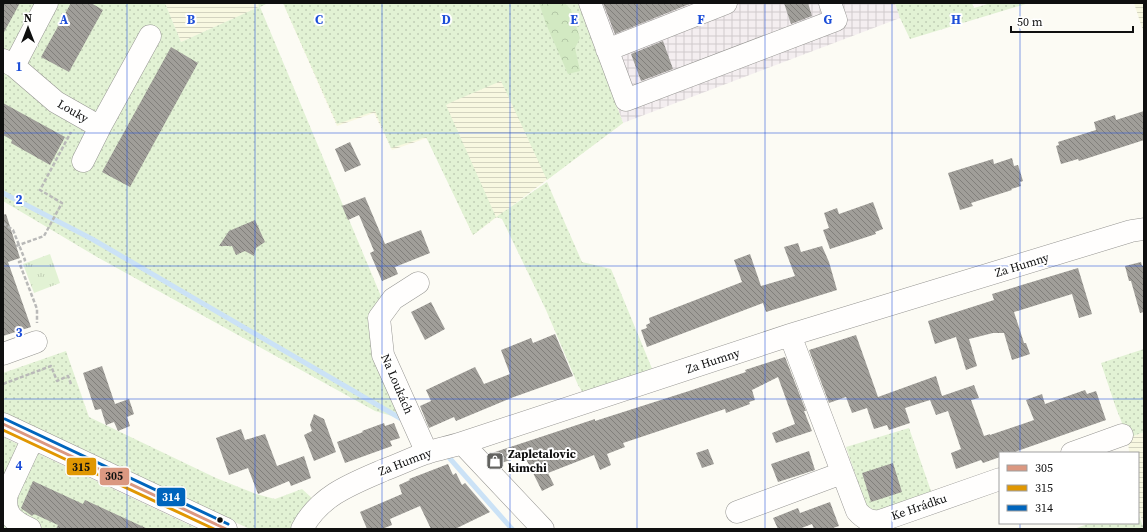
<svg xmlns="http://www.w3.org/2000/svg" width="1147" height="532" font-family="'Source Serif 4',serif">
<defs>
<pattern id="industrial-grid" width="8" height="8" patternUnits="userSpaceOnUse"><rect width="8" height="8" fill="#f4eef0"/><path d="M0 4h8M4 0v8" fill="none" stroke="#d0cbcd"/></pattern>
<pattern id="farmland-rules" width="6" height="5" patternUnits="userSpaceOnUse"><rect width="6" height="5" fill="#f8f8e1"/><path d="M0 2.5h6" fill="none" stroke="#d3d3c0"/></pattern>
<pattern id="grass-dots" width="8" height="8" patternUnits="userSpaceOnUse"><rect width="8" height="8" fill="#e2f2d4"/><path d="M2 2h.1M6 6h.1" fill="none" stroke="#c1ceb5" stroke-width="1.8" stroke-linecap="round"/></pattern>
<pattern id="forest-crowns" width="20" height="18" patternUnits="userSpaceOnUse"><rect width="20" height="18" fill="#d2e9c2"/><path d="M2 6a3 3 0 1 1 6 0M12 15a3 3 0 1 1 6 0" fill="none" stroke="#b3c7a6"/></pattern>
<pattern id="park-tufts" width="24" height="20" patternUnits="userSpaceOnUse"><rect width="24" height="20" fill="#e2f2d4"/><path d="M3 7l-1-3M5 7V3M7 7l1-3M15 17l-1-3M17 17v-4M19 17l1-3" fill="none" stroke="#c1ceb5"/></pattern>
<pattern id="building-back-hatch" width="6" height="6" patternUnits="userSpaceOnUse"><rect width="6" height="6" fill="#a09e99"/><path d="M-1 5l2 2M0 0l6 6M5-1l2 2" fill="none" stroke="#817f7b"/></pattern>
</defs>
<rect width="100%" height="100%" fill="#fcfbf4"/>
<path fill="url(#industrial-grid)" d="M578 3H895L900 18 623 123Z"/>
<path fill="url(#farmland-rules)" d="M165 3H268L181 42Z
M283 3H578L623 123 473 235 427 138 392 150 374 113 337 126Z
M1134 3H1144V34Z
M1144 432V525L1138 510V453H1129L1128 438Z"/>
<path fill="url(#grass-dots)" d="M3 3H165L181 42 259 7 258 3H268L260 7 383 301 371 346 402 419 375 411 97 257 3 201Z
M283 3H578L623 123 547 180 501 81 454 101 446 105 496 217 547 182 582 262 611 269 653 371 583 393 578 385 546 310 502 219 496 217 473 235 426 137 391 148 375 111 337 124Z
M895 3H972L974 8 991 3H1029L910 39 900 18Z
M1144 349V432L1128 438 1116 408 1101 363Z
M66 351 89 417 216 478 256 494 275 499 302 489 314 500 291 529H250L3 416V373Z
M909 428 932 494 879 514 867 509 846 447Z
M3 437 198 529H3Z
M1138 513 1144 529H1074L1090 523H1138Z"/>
<path fill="url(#forest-crowns)" d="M539 3H565L571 10 580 38 575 48 580 71 568 74 546 24Z"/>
<path fill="url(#park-tufts)" d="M50 254 60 283 34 293 23 264Z"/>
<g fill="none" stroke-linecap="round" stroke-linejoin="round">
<path stroke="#cbe2f6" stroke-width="5" d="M3 193 92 239 405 421
M445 453 512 529"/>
</g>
<path fill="url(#building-back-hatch)" d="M3 3H20L3 34Z
M71 3H91L103 10 69 72 41 57Z
M603 3H692L615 34Z
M784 3H808L812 16 791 24Z
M663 41 673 69 641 81 631 54Z
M171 47 198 63 130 187 102 172Z
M3 103 65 137 50 165 11 143 12 140 3 135Z
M1144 111V140L1079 161 1078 159 1061 164 1056 146 1059 145 1058 142 1096 130 1094 122 1115 115 1116 120Z
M350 142 361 165 345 172 335 149Z
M1012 158 1014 166 1018 165 1023 181 1020 182 1021 186 1011 189 1012 190 971 203 973 206 960 210 948 173 993 159 994 164Z
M365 197 385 244 421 230 430 253 395 267 398 274 382 281 370 253 374 251 359 215 348 220 342 206Z
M873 202 883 229 875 232 876 234 830 249 823 230 829 228 824 213 837 208 839 214Z
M6 214 20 258 8 262 31 327 3 336V215Z
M255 220 265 242 256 248 254 256 245 251 236 255 232 246H219L229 231Z
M798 243 801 252 822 246 829 262 837 290 766 312 763 303 647 347 641 330 647 328 646 325 650 323 649 318 742 282 734 260 750 254 761 286 795 276 784 247Z
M1141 262 1142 266H1144V312L1140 313 1131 281H1129L1125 266Z
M1078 268 1092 314 1079 318 1072 294 1014 312 1024 343H1026L1030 354 1012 360 1004 333H993L969 339 977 366 966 370 956 337 935 344 928 321 994 300 992 294Z
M431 302 445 329 425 340 411 312Z
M555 334 573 376 511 398 456 421 454 417 429 428 420 406 431 401 426 390 475 367 484 384 510 374 501 350 531 338 533 343Z
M856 335 878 397 936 376 942 396 974 385 979 398 971 400 984 436 990 434V435L1034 420 1026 400 1042 394 1045 404 1085 390 1087 394 1096 391 1106 420 1012 453H1000V457L983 463 981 460 956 469 951 453 961 449 948 411 936 415 930 400 905 408 910 423 889 430 887 425 874 429 867 408 852 413 846 397 829 403 809 350Z
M785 357 806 411H804L812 431 776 443 772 433 795 424 778 377 752 390 755 400 749 402 750 404 726 413 725 409 623 443 625 447 607 454 611 465 600 470 594 455 548 473 554 485 542 491 524 455 499 464 489 454 595 419V421L689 391 746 372 745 370Z
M102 366 115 404 129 399 134 414 127 417 130 426 118 431 114 422 106 425 101 409 95 410 83 373Z
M314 414 324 419 336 452 314 461 304 435 312 431 310 425Z
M384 423 385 426 394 423 400 438 390 441 392 446 345 463 337 442 363 432 362 431Z
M241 429 245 440 265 434 277 466 304 456 311 478 291 486 289 481 258 494 248 468 229 475 216 438Z
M708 449 714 464 702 468 696 453Z
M809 451 815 470 778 482 771 464Z
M893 463 902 492 871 502 862 473Z
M448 464 453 475 456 473 462 485 465 483 490 512 455 529H431L420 506 390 519 392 525 382 529H367L360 512 402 494 399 485 410 480 409 479Z
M33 481 83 504 85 500 148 529H56L58 525 34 514 32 516 21 508Z
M830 502 839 526 830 529H814L812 524 799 529H778L773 518 798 508 800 513Z"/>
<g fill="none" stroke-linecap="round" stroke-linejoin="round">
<defs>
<path id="minor" d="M590 3 626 100 836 20 830 3
M607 50 726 3
M3 60 14 66 56 102 100 127 150 36
M14 66 47 3
M83 161 100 127
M418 283 393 299 379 318 383 355 427 453
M790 335 857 511C864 519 870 522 880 521L1000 479
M3 354 36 342
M3 424 226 529
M462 443 543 529
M1072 453 1122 435
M737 512 842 473
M30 529C13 521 3 514 7 494L33 438
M302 529C319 496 351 484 384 470 398 465 412 458 426 453 438 449 450 447 462 443L790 335 1131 231 1144 229"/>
</defs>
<use href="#minor" stroke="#969592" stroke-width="23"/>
<path stroke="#b9b9b8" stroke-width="2.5" stroke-dasharray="4 2" stroke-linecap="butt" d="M3 223 13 230 25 260 19 262 37 309V323
M16 246 44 236 62 203 40 190 71 132
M3 384 51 366 57 381 68 376 71 384"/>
<use href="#minor" stroke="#fffefd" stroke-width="22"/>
<defs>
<path id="bus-1" d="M3 424 226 529"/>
<path id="bus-2" d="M3 430 214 529"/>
<path id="bus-3" d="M5 419 228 524"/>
</defs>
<use href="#bus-1" stroke="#fff" stroke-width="6"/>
<use href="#bus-2" stroke="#fff" stroke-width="6"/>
<use href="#bus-3" stroke="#fff" stroke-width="6"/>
<use href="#bus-1" stroke="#db9881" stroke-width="3"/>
<use href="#bus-2" stroke="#e09702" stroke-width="3"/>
<use href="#bus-3" stroke="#0065bd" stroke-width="3"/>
</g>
<path fill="none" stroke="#1d4ed8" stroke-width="1" stroke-opacity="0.55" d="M127 3V529M255 3V529M382 3V529M510 3V529M637 3V529M765 3V529M892 3V529M1020 3V453M3 133H1144M3 266H1144M3 399H1144M1020 523V529"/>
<defs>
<symbol id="shop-square" viewBox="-11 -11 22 22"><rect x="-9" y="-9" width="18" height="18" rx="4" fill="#62625f" stroke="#fff"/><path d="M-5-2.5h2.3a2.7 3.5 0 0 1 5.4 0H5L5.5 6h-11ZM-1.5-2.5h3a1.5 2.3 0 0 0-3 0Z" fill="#fff"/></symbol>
</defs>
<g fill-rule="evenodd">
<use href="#shop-square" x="485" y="451" width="20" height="20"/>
</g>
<circle fill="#0f0f0f" stroke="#fff" stroke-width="1.5" cx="220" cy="520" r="3.5"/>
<g text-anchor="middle" stroke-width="4" stroke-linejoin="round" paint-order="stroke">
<g font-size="12" fill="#0f0f0f" stroke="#fff">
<text transform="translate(73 111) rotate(30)" y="4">Louky</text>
<text transform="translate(1022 265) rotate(-17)" y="4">Za Humny</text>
<text transform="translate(713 361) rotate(-18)" y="4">Za Humny</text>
<text transform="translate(397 384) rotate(67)" y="4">Na Loukách</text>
<text transform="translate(405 462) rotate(-21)" y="4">Za Humny</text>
<text transform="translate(919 507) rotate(-19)" y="4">Ke Hrádku</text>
</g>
<g font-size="12" font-weight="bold" fill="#0f0f0f" stroke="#fff" text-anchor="start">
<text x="508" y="458">Zapletalovic<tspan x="508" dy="14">kimchi</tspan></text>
</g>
</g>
<g font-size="13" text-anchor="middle" font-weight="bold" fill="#1d4ed8" stroke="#fff" stroke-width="4" stroke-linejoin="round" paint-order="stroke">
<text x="64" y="24">A</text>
<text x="191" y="24">B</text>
<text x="319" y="24">C</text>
<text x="446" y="24">D</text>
<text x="574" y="24">E</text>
<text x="701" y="24">F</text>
<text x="828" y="24">G</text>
<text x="956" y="24">H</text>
<text x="19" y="71">1</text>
<text x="19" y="204">2</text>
<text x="19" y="337">3</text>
<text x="19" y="470">4</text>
</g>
<g stroke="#fff" stroke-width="1.5">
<rect x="66" y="457" width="31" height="19" rx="4" fill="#e09702"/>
<rect x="99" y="467" width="31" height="19" rx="4" fill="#db9881"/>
<rect x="156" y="487" width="30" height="20" rx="4" fill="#0065bd"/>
</g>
<g font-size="11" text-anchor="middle" font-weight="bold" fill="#fff">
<text x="171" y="501">314</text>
</g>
<g font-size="11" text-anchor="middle" font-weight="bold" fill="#111">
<text x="81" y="471">315</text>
<text x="114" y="480">305</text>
</g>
<rect width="1147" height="532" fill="none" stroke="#0f0f0f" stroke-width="8"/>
<rect x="999" y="452" width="140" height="72" fill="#ffffff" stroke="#9f9f9f"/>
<rect x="1007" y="465" width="20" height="6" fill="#db9881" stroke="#9f9f9f"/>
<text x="1035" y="472" font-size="12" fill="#0f0f0f">305</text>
<rect x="1007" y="485" width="20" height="6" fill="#e09702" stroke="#9f9f9f"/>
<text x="1035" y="492" font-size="12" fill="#0f0f0f">315</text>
<rect x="1007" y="505" width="20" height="6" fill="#0065bd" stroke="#9f9f9f"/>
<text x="1035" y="512" font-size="12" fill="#0f0f0f">314</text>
<g transform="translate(28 28)" stroke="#ffffff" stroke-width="3" paint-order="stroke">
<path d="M0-3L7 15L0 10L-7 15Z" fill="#0f0f0f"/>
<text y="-6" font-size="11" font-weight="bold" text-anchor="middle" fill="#0f0f0f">N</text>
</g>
<path d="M1011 26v6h122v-6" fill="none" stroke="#0f0f0f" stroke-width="2"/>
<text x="1017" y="26" font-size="12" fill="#0f0f0f" stroke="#ffffff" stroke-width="3" paint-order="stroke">50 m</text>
</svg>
